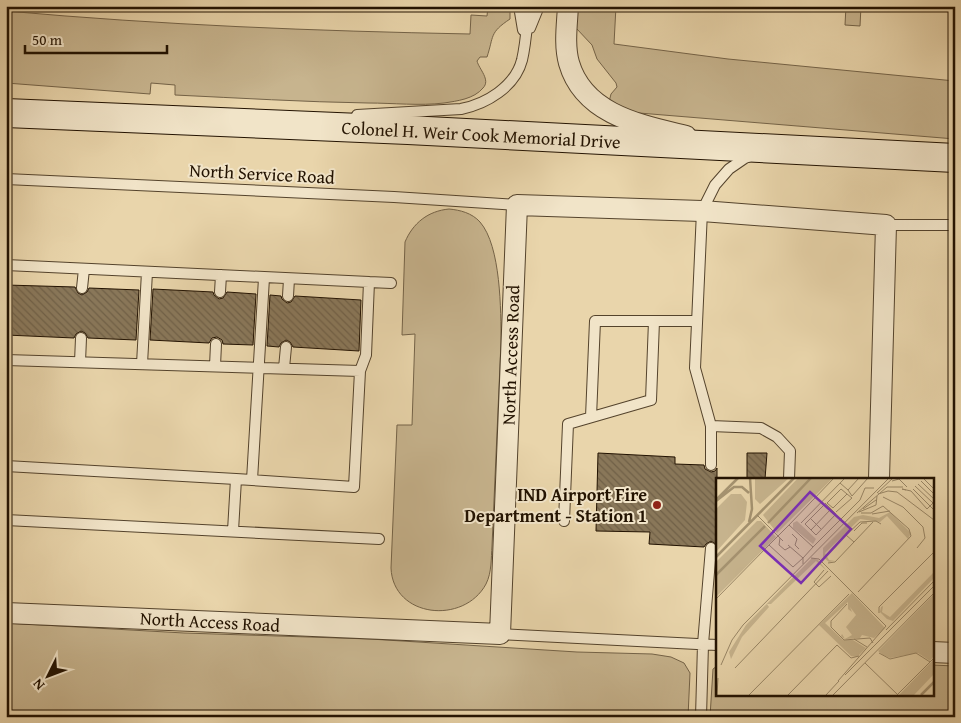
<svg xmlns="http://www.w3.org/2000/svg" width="961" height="723" font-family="'Gentium Book Plus',serif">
<defs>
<pattern id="building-back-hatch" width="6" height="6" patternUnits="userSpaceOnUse" patternTransform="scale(1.25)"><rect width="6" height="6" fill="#897759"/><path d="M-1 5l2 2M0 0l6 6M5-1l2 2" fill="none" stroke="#706047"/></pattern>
</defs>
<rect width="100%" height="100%" fill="#e9d5ab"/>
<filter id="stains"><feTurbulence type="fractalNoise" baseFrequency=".004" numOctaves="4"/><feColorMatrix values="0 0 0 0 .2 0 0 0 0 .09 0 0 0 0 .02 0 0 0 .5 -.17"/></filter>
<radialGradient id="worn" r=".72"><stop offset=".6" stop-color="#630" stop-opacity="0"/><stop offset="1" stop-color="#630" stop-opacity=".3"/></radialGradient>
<path fill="#c7b48e" stroke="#746348" d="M488 6H510V19C489 33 494 36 487 57H480L477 61C479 69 491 80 483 88 474 99 457 101 444 103 420 106 393 103 368 103 304 102 239 98 175 95V85L151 83 150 94 6 83V11C161 25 315 31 470 34L471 15 487 16Z
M577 6H616L614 44 728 59 955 81V139L627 112 609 102 611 94 617 87 616 83 597 59 592 45 576 28Z
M846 6H861L860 26 845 25Z
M449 209C460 210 472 213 480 222 501 246 501 311 501 342L492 546C491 558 492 572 486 584 464 625 393 618 391 568L397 425H412L415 334 402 335 405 242C413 223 428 211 449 209Z
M6 623 184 633 370 639 577 652 652 654 671 657 684 663 690 673 688 717H6Z
M932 665 955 666V717H710L713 669 717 666V694H932Z"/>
<path fill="url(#building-back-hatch)" stroke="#221201" d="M6 285 75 287 78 293 82 295 87 292 89 288 139 290 136 340 88 338 85 333 81 331 76 334 74 338 6 335Z
M153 289 213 292 214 295 219 299 223 298 227 292 256 294 253 345 223 344 222 340 217 337 212 338 209 343 150 340Z
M270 295 281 296 282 299 287 303 291 302 295 296 361 300 359 351 293 347 290 342 286 340 281 343 279 347 267 346Z
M598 453 675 457V464L704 465 705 469 711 472 715 471 717 468V545L711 541 706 544 704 547 649 544 650 532 596 531Z
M747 453H767L765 479H747Z"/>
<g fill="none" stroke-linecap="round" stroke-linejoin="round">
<defs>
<path id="lane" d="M519 6 523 30
M530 28 539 6
M357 115 461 109C486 104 515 87 522 60 526 43 527 24 529 6
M6 179 394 197 517 205
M886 225H955
M6 265 369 282 366 355 360 371
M369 282 391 283
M82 288 84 269
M220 292 221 275
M288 296 289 279
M6 360 360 371 354 487 236 479 6 466
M80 362 81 338
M142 364 147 272
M215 366 216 344
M284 368 286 347
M591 417 595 321H697
M711 426 761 428 777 437 790 451 789 479
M711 465V426L695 368 702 211 715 185 729 169 745 158 753 155
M252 480 264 278
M6 520 379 539
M564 521 568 424 651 400 654 321
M233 531 236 479
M500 634 717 645
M701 717 703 644 711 548"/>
<path id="street" d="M568 6C567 25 564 45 569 63 584 115 641 125 686 136
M6 613 500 634 517 205 702 211 886 225 879 479
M932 652 955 653"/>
<path id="secondary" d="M6 113 408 130 955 158"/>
</defs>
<use href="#lane" stroke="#54432c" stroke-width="12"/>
<use href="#street" stroke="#54432c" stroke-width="22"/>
<use href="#secondary" stroke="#221201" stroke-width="30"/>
<use href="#lane" stroke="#f1e4c8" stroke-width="10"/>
<use href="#street" stroke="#f1e4c8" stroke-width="20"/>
<use href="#secondary" stroke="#f1e4c8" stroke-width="28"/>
</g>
<circle fill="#8f2418" stroke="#f1e4c8" stroke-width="2" cx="657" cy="505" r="5"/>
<g text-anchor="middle" stroke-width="4" stroke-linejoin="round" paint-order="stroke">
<g font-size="18" fill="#221201" stroke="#f1e4c8">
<text transform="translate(481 135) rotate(3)" y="6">Colonel H. Weir Cook Memorial Drive</text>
<text transform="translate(262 174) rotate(3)" y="6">North Service Road</text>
<text transform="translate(511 355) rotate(-88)" y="6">North Access Road</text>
<text transform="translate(210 622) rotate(3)" y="6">North Access Road</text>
</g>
<g font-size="18" font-weight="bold" fill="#221201" stroke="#f1e4c8" text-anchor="end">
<text x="647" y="501">IND Airport Fire<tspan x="647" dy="21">Department - Station 1</tspan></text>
</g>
</g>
<g transform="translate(716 478)">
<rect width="218" height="218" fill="#e9d5ab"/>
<path d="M39 0H73L44 26 39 21ZM82 0H117L61 55 47 37ZM25 16 31 24 29 42 0 74V31L15 16ZM174 34 195 55 192 61 171 38 164 44 144 41 109 75 113 82 119 83 113 84 107 79V70L138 39 147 37 163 40ZM41 43H45L60 59 0 119V84ZM81 43 100 61 97 66 77 50V45ZM96 80 102 82 111 93 100 83 55 126H51L53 129 26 159 15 181 13 174 30 147ZM217 95V101L177 143 171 141 164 134 165 129 167 128 166 134 174 139ZM136 115 169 150 158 160 146 157 144 160 130 161 127 160 125 158 126 156 129 161 136 157 130 149 140 137 134 129 136 134 132 131V124L109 145 127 162H137L150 170 141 179 135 178 103 147ZM217 117V179L214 183 202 175 174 180 167 177 162 173ZM217 182V197L198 217H183Z" fill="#c7b48e"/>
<path fill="none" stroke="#a59371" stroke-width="2.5" d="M0 22 22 0M0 23 18 9H26L33 15M33 44 36 31 34 0M52 45 95 0M0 79 78 0M0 97 49 48M205 217 218 204"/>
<path fill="none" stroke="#998767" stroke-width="1" d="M207 0 218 11M176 3 183 1 191 9M205 3 218 16M124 5 132 12 143 0M202 6 218 21M199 8 217 25M125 11 131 16 117 30 111 25ZM197 11 218 32M132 12 136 18 152 0M190 12 186 11 195 13 211 31 218 24M161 15 177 0M162 16 172 13 181 14 218 42M167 19 187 29 207 49 209 60 201 70M110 25 89 46 95 52 115 31M147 31 160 22M120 34 136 20 131 16M143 34 160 27 161 18M141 35 171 9H187M145 35H155L167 28M156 36 174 33M41 37 67 63M94 40 105 51M85 45 129 0M95 52 100 57 120 36 109 25M138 53 146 45H151M76 56 81 61 79 67 83 71M64 60 63 67 69 72 74 69M138 64 130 57 144 44 160 43 165 46M53 67 73 47M72 67 87 80V86M97 69 144 22 149 10H158M95 80 103 81 170 148 122 203M112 85 119 84 157 44M108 92 98 104 103 109 115 98M142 114 195 58 193 51 167 28M0 121 53 67 77 89 87 80 97 69 73 47 118 0M131 126 115 143V149L128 162 154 160 157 165M163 135V129L218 74M170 152 218 103M138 161 151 169M163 175 174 181 200 175 214 184M149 185 182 217M5 187 16 162 27 147 173 0M19 190 112 93M129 197 218 108M1 217 2 200M33 217 133 116M72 217 121 167 135 180 143 178M110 217 123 203M117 217 218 115M181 217 218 180"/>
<path fill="#7b2cbf" fill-opacity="0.15" stroke="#7b2cbf" stroke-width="2.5" d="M94 14 135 51 85 105 44 68Z"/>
<rect width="218" height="218" fill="none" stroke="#221201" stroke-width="2.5"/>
</g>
<rect width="961" height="723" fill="none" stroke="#e9d5ab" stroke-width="25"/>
<rect x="8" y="8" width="946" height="708" fill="none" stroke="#221201" stroke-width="2.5"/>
<rect x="12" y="12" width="936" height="698" fill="none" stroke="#221201"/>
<g transform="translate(48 676) rotate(228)" stroke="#f1e4c8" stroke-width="4" paint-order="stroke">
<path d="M0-4L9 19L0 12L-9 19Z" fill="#221201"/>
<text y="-8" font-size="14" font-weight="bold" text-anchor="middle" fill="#221201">N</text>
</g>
<path d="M25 45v8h142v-8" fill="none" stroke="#221201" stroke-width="2.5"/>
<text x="32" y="45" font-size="15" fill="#221201" stroke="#f1e4c8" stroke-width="4" paint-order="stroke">50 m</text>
<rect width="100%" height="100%" filter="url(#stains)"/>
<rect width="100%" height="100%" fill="url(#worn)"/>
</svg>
